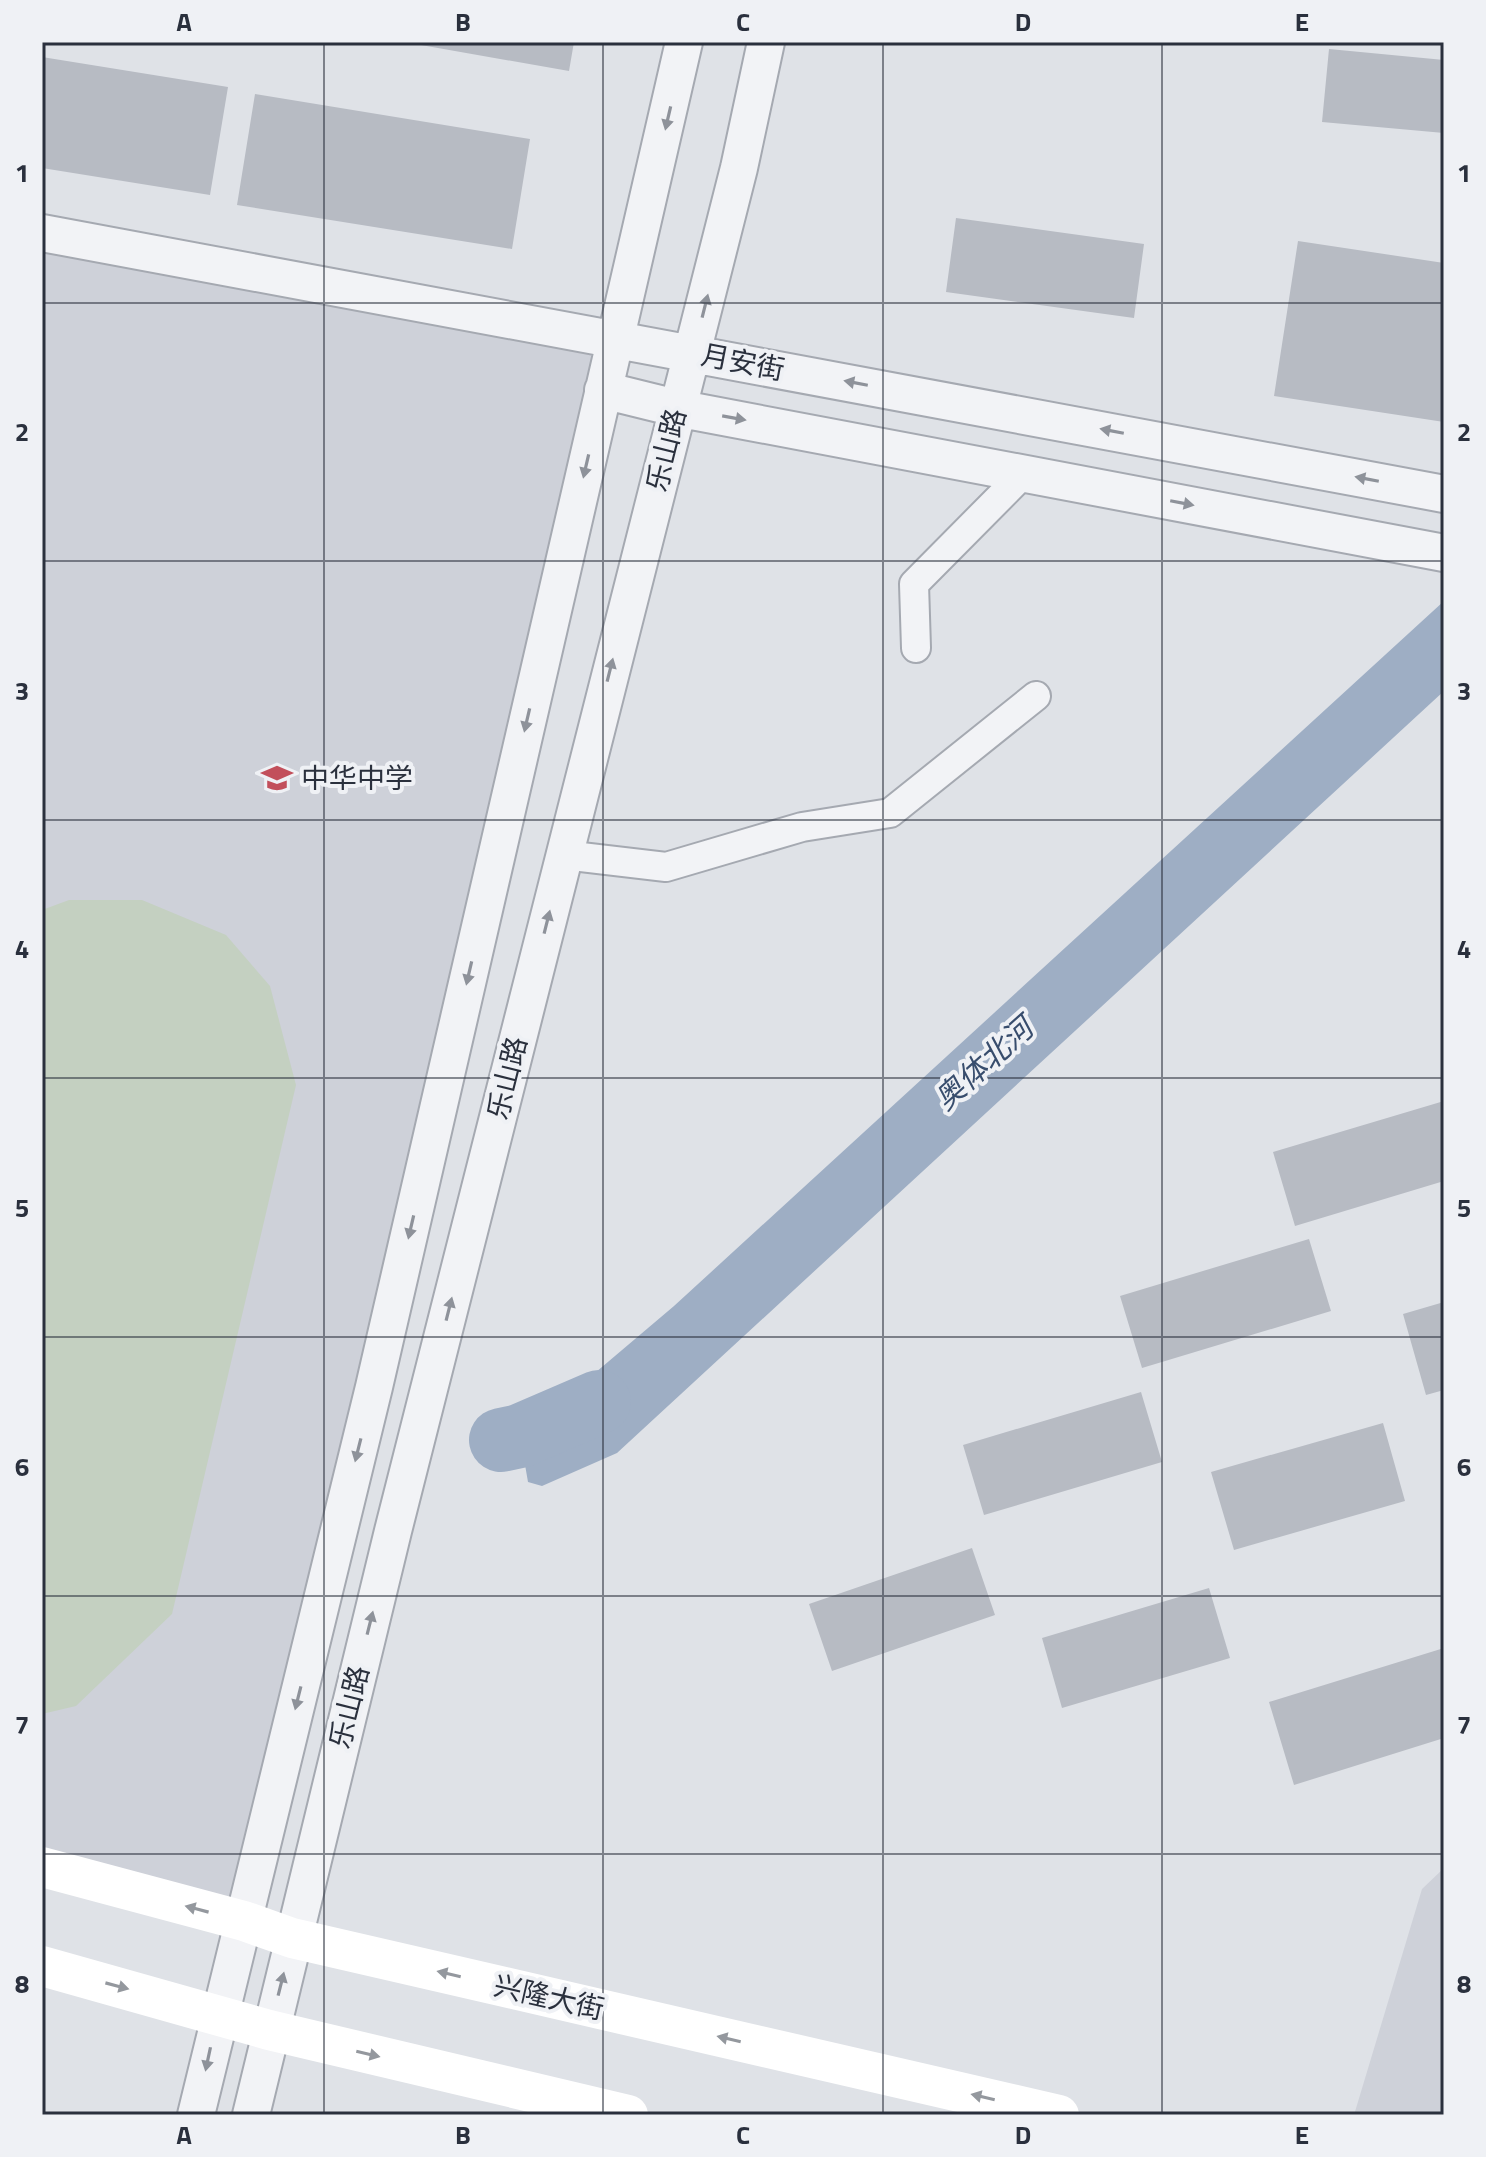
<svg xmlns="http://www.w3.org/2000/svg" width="1486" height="2157" font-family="'Titillium Web','Noto Sans SC',sans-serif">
<rect width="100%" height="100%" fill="#dfe2e7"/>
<path fill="#ced1d9" d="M42 233 617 341 241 1932 42 1878Z
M1444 1868V2115H1354L1422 1889Z"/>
<path fill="#c4d0c1" d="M69 900H142L226 935 270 986 296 1085 172 1614 76 1706 42 1714V910Z"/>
<path fill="#9eaec4" d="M1444 601V691L617 1453 542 1486 528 1482 520 1436 545 1399 589 1378 674 1306Z"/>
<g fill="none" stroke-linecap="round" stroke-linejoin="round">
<path stroke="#9eaec4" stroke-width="64" d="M501 1440 520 1436 599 1402"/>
</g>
<path fill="#b7bbc3" d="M404 42H574L569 71Z
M1329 49 1444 60V133L1322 122Z
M42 57 228 87 210 195 42 168Z
M255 94 530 139 512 249 237 205Z
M956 218 1144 244 1134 318 946 292Z
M1298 241 1444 263V422L1274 396Z
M1444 1101V1181L1295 1226 1273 1152Z
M1309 1239 1331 1311 1142 1368 1120 1296Z
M1444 1302V1390L1426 1395 1403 1314Z
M1141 1392 1162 1462 984 1515 963 1445Z
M1383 1423 1405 1501 1234 1550 1211 1472Z
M972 1548 995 1615 832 1671 809 1604Z
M1209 1588 1230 1658 1062 1708 1042 1638Z
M1444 1648V1738L1294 1785 1269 1702Z"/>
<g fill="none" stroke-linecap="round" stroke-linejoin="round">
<defs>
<path id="minor" d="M916 648 914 584 1025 472
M564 855 666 867 802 827 890 813 1036 696"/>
<path id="tertiary" d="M42 233 1444 494
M603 390 676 408 1444 553
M196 2115 374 1387 684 42
M251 2115 393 1531 739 168 766 42"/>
</defs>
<use href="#minor" stroke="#a5a9b1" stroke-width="32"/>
<use href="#tertiary" stroke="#a5a9b1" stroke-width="40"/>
<use href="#minor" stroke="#f2f3f6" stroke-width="28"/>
<use href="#tertiary" stroke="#f2f3f6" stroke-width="36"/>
<path stroke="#fff" stroke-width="40" d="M42 1867 244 1921 292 1938 1059 2115
M42 1966 269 2030 628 2115"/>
</g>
<defs><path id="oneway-solid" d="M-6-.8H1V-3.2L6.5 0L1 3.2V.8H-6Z" transform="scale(2)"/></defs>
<g fill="#8e929a">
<use href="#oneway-solid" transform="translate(668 118) rotate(103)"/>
<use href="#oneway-solid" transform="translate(705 306) rotate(-76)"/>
<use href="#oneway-solid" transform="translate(856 383) rotate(-169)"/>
<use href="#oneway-solid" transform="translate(734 418) rotate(10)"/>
<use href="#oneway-solid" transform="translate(1112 431) rotate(-169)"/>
<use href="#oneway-solid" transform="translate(586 466) rotate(103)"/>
<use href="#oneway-solid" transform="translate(1367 479) rotate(-169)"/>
<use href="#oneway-solid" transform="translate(1182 503) rotate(11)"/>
<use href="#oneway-solid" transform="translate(610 670) rotate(-76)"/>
<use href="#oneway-solid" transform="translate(527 720) rotate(103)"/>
<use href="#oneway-solid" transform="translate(547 922) rotate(-76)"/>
<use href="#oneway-solid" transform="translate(469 973) rotate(103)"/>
<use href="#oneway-solid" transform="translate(411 1227) rotate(103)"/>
<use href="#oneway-solid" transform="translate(449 1309) rotate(-76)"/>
<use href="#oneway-solid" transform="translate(358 1450) rotate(104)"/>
<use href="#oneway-solid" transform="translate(370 1623) rotate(-76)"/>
<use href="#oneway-solid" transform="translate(298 1698) rotate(104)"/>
<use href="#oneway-solid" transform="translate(281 1984) rotate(-76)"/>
<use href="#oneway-solid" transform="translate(208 2059) rotate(102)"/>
</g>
<g fill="#94989e">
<use href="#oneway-solid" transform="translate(197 1909) rotate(-165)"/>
<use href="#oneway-solid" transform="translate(449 1974) rotate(-167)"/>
<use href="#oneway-solid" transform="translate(117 1986) rotate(15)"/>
<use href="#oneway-solid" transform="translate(729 2039) rotate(-167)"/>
<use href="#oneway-solid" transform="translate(368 2054) rotate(13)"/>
<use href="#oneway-solid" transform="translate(983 2097) rotate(-167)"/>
</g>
<path fill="none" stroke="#2a303d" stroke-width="2" stroke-opacity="0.55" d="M324 42V2115M603 42V2115M883 42V2115M1162 42V2115M42 303H1444M42 561H1444M42 820H1444M42 1078H1444M42 1337H1444M42 1596H1444M42 1854H1444"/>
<defs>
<symbol id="school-bare" viewBox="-9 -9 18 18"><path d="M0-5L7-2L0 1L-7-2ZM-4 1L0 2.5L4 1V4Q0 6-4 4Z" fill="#c24f5b" stroke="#eff1f5" stroke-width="2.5" paint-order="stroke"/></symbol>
</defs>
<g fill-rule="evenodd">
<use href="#school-bare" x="255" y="756" width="44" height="44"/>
</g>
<g text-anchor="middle" stroke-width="8" stroke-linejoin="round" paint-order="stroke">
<g font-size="28" fill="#2a303d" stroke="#eff1f5">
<text transform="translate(743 362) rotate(11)" y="10">月安街</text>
<text transform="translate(666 450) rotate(-76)" y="10">乐山路</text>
<text transform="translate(507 1078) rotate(-76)" y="10">乐山路</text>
<text transform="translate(349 1707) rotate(-76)" y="10">乐山路</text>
<text transform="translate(549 1997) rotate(13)" y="10">兴隆大街</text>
</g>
<g font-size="28" fill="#2a303d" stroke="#eff1f5" text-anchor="start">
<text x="301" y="788">中华中学</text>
</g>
<g font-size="30" font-style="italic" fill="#384d6d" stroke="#eff1f5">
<text transform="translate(984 1064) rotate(-42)" y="10">奥体北河</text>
</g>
</g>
<rect width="1486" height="2157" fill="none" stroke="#eff1f5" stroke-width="88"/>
<rect x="44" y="44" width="1398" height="2069" fill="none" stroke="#2a303d" stroke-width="3"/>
<g font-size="26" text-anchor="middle" font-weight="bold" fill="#2a303d">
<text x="184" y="31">A</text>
<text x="463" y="31">B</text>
<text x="743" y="31">C</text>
<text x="1023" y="31">D</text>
<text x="1302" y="31">E</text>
<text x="22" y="182">1</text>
<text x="1464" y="182">1</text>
<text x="22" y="441">2</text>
<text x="1464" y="441">2</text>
<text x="22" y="700">3</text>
<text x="1464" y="700">3</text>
<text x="22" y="958">4</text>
<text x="1464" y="958">4</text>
<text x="22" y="1217">5</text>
<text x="1464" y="1217">5</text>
<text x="22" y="1476">6</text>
<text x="1464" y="1476">6</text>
<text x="22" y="1734">7</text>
<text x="1464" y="1734">7</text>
<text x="22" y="1993">8</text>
<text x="1464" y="1993">8</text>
<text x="184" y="2144">A</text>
<text x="463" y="2144">B</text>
<text x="743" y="2144">C</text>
<text x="1023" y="2144">D</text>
<text x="1302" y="2144">E</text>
</g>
</svg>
